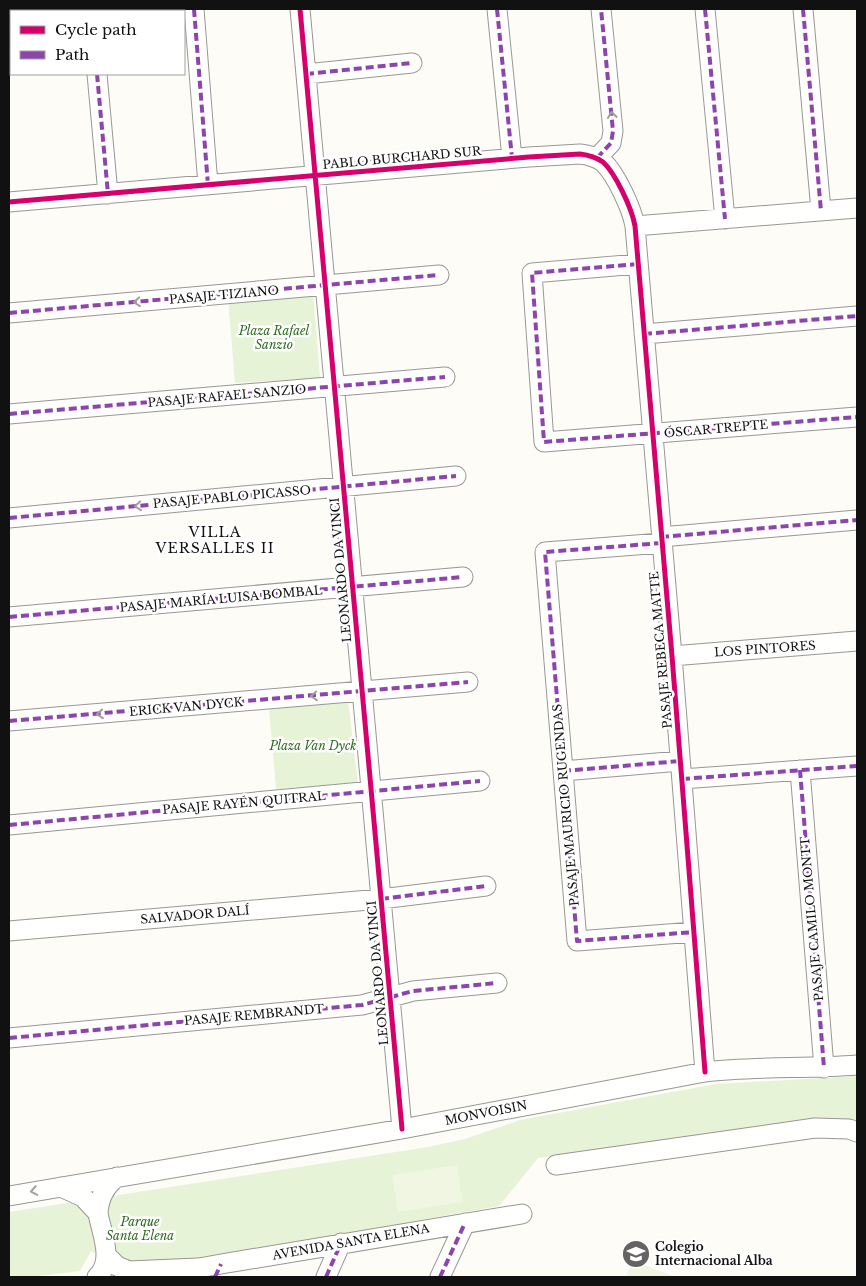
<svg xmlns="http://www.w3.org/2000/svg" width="866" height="1286" font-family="'Libre Baskerville',serif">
<rect width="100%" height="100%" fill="#fdfcf7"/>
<path fill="#e7f3d7" d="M313 292 320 378 235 383 228 298Z
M348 700 358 784 276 789 269 709Z
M857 1076V1128L829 1119 538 1158 499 1206 354 1232 139 1267 123 1266 91 1251 80 1271 31 1277H9V1212L428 1147 465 1139 520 1120 716 1084Z"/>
<path fill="#f0f6e1" d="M457 1165 463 1202 398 1212 392 1175Z
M633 1260 675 1277H626Z"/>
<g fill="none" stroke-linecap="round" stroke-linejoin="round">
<defs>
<path id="minor" d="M91 9V11
M194 9 208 185
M300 9 402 1129
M497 9 512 158
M705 9 725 219
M803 9 821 211
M97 74 108 194
M306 74 412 63
M597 158 611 143 613 131 601 9
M9 202 529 157 580 154C589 155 596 157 603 162 616 174 632 209 635 226L672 656 705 1072
M635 226 857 208
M638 264 532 273 544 442 857 417
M9 313 439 275
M644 334 857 316
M9 414 445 377
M9 518 456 476
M661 537 857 520
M662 543 545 552 577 941 694 932
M9 617 463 577
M672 656 857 641
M9 721 468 682
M800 770 824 1068
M563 771 680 761
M682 779 857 766
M9 825 480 781
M9 931 381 899 486 886
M9 1038 362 1005 413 991 497 983
M556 1165 815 1128 849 1129 857 1132
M61 1187 83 1197 98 1213
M9 1196 402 1129 705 1072C756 1066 807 1069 857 1065
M107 1256 117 1266 129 1271 198 1268
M97 1277C115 1261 101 1232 98 1213 99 1197 105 1186 117 1177
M183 1277 199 1268 221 1264 522 1214
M326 1277 341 1243
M440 1277 465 1223"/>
</defs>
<use href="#minor" stroke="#979795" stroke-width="21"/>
<use href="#minor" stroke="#fffffe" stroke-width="19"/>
<path stroke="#8e44ad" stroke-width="4" stroke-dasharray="8 4" stroke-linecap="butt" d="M91 9V11
M194 9 208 185
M497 9 512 158
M705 9 725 219
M803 9 821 211
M97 74 108 194
M306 74 412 63
M597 158 611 143 613 131 601 9
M638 264 532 273 544 442 857 417
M9 313 439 275
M644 334 857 316
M9 414 445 377
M9 518 456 476
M661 537 857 520
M662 543 545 552 577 941 694 932
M9 617 463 577
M9 721 468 682
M800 770 824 1068
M563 771 680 761
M682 779 857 766
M9 825 480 781
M381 899 486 886
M9 1038 362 1005 413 991 497 983
M215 1277 221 1264
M326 1277 341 1243
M440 1277 465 1223"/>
<defs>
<path id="cycleway" d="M300 9 402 1129
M9 202 529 157 580 154C589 155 596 157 603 162 616 174 632 209 635 226L672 656 705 1072"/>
</defs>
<use href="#cycleway" stroke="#fff" stroke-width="8"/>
<use href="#cycleway" stroke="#d6006c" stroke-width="5"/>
</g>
<defs><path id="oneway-chevron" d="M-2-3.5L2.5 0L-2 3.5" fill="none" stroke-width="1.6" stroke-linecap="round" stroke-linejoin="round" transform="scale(1.25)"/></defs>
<g stroke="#a0a09f">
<use href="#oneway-chevron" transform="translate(612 115) rotate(-96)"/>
<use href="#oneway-chevron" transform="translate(137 302) rotate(175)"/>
<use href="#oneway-chevron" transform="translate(138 506) rotate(175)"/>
<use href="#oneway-chevron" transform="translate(314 696) rotate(175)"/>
<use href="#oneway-chevron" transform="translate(100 714) rotate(175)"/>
<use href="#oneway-chevron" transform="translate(34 1191) rotate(170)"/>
</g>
<defs>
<symbol id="school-disc" viewBox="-11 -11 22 22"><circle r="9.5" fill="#646362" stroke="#fff"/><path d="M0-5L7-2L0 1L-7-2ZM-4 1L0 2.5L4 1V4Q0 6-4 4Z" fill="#fff"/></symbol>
</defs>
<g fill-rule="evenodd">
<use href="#school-disc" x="620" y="1238" width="32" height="32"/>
</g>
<g text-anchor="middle" stroke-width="5" stroke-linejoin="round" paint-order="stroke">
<g font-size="12" fill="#111" stroke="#fff">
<text transform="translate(402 158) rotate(-5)" y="4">PABLO BURCHARD SUR</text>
<text transform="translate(224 295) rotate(-5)" y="4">PASAJE TIZIANO</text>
<text transform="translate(227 396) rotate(-5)" y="4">PASAJE RAFAEL SANZIO</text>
<text transform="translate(716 429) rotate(-5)" y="4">ÓSCAR TREPTE</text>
<text transform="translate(232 497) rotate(-5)" y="4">PASAJE PABLO PICASSO</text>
<text transform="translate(341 570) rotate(-95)" y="4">LEONARDO DA VINCI</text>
<text transform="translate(221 599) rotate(-5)" y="4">PASAJE MARÍA LUISA BOMBAL</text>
<text transform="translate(765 649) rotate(-4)" y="4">LOS PINTORES</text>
<text transform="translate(661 650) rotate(-95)" y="4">PASAJE REBECA MATTE</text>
<text transform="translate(186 707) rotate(-5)" y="4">ERICK VAN DYCK</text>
<text transform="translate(244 803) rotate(-5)" y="4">PASAJE RAYÉN QUITRAL</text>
<text transform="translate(566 805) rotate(-95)" y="4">PASAJE MAURICIO RUGENDAS</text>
<text transform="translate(195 915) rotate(-5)" y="4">SALVADOR DALÍ</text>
<text transform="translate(812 919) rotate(-95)" y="4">PASAJE CAMILO MONTT</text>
<text transform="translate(378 973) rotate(-95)" y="4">LEONARDO DA VINCI</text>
<text transform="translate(254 1015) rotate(-5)" y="4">PASAJE REMBRANDT</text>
<text transform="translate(486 1113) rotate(-11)" y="4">MONVOISIN</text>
<text transform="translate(351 1242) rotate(-10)" y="4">AVENIDA SANTA ELENA</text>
</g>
<g font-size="12" font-style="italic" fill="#2f6b1f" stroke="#fff">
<text x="274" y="335">Plaza Rafael<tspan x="274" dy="14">Sanzio</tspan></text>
<text x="313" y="750">Plaza Van Dyck</text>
<text x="140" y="1226">Parque<tspan x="140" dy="14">Santa Elena</tspan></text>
</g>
<g font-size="12" font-weight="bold" fill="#111" stroke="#fff" text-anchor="start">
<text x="655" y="1251">Colegio<tspan x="655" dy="14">Internacional Alba</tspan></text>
</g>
<g font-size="14" letter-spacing="1" fill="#111" stroke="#fff">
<text x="215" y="537">VILLA<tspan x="215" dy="16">VERSALLES II</tspan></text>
</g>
</g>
<rect width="866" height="1286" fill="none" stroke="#111111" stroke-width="20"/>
<rect x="10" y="10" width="175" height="65" fill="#ffffff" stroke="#a0a0a0"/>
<rect x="20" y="26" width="25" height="8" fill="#d6006c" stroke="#a0a0a0"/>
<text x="55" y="35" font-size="15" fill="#111111">Cycle path</text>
<rect x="20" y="51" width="25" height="8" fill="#8e44ad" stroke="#a0a0a0"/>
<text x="55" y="60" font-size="15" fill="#111111">Path</text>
</svg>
